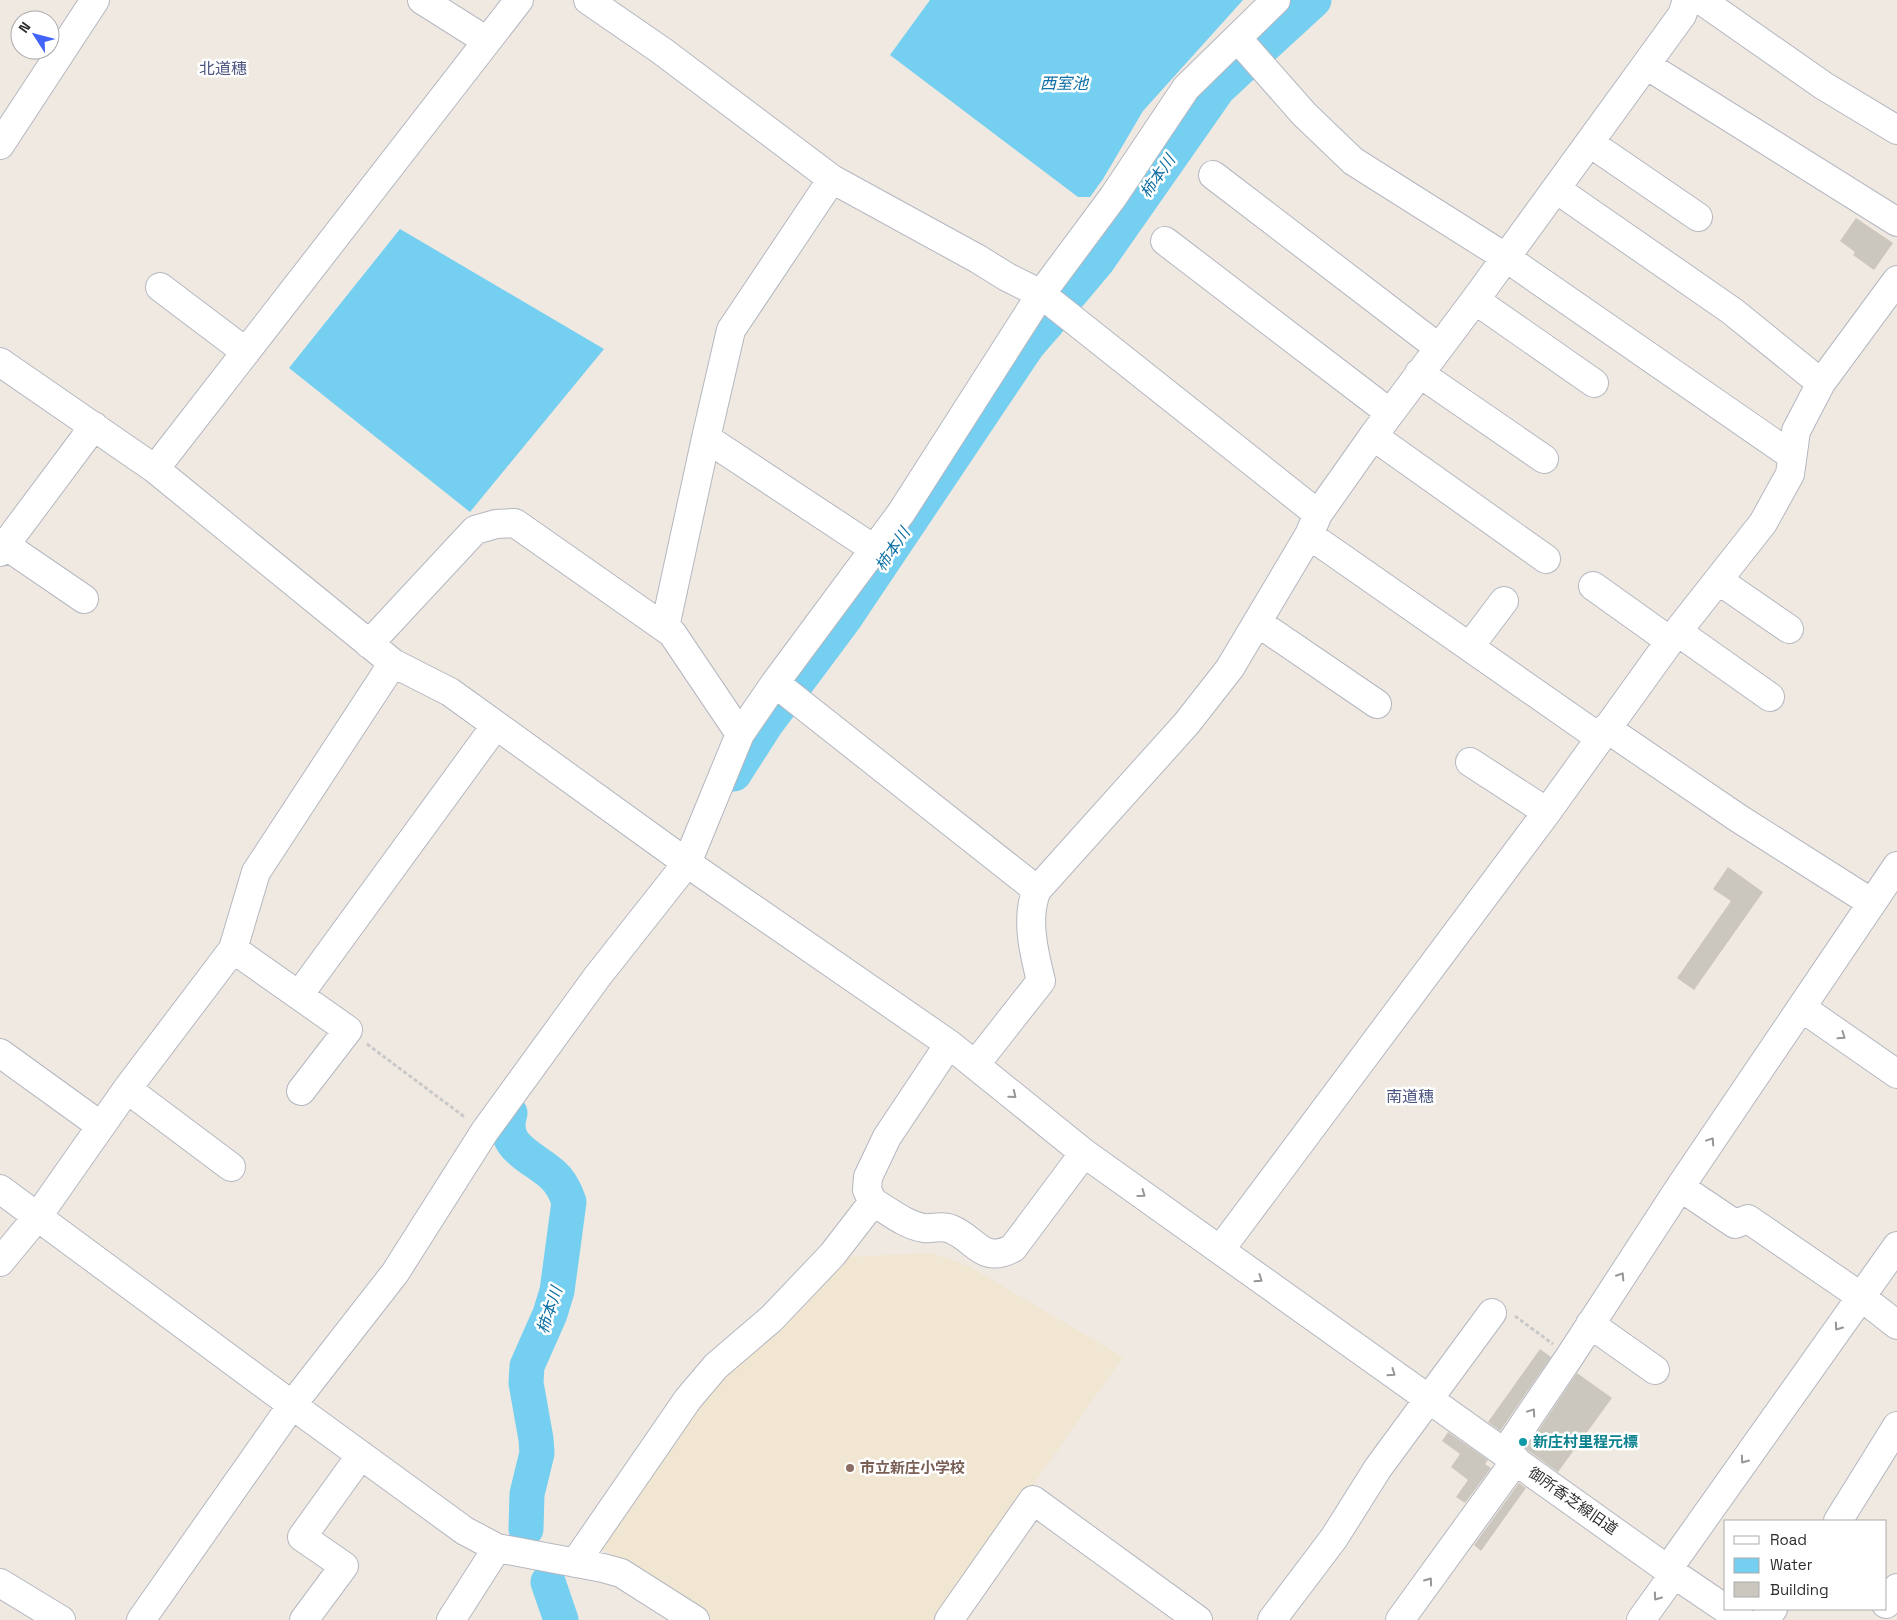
<svg xmlns="http://www.w3.org/2000/svg" width="1897" height="1620" font-family="'Space Grotesk','Noto Sans JP',sans-serif">
<rect width="100%" height="100%" fill="#efe9e1"/>
<path fill="#f0e6d1" d="M932 1253 970 1267 1123 1357 938 1620H707L599 1546 711 1389 759 1344 776 1333 844 1257Z"/>
<path fill="#75cff0" d="M930 0H1243L1143 111 1103 179 1090 197H1078L890 55Z
M400 229 604 349 470 512 289 368Z"/>
<g fill="none" stroke-linecap="round" stroke-linejoin="round">
<path stroke="#75cff0" stroke-width="35" d="M1265 45 1314 0
M1070 294 1097 262 1218 89 1247 62
M734 774 766 724 845 618 1028 345 1048 322
M510 1113C499 1147 532 1156 553 1175 561 1182 566 1193 569 1202L557 1291 550 1314 527 1366 526 1383 536 1439 537 1453 527 1494 526 1529
M548 1582 561 1620"/>
</g>
<path fill="#cbc7bf" d="M1856 218 1893 243 1874 270 1853 255 1855 252 1840 241Z
M1728 867 1763 892 1694 990 1677 978 1731 901 1713 889Z
M1540 1349 1551 1357 1500 1431 1488 1422Z
M1577 1373 1612 1398 1558 1472 1526 1449Z
M1448 1432 1488 1460 1485 1464 1491 1468 1465 1503 1456 1497 1468 1480 1451 1467 1460 1454 1442 1441Z
M1519 1483 1526 1488 1481 1551 1474 1545Z"/>
<g fill="none" stroke-linecap="round" stroke-linejoin="round">
<defs>
<path id="minor" d="M422 0 487 41
M588 0 662 51 832 179 978 259 1007 277 1041 294 1318 514
M1701 0 1824 86 1897 130
M1237 38 1304 114 1353 161 1505 257 1791 455
M1646 65 1897 222
M1590 143 1698 217
M0 145 95 0
M1213 175 1439 348
M1556 189 1732 311 1821 383
M1165 241 1390 413
M160 287 246 352
M1475 300 1594 383
M0 362 155 469 393 663 450 692 687 863 949 1044 1084 1153 1674 1574 1742 1620
M1419 373 1544 459
M1373 436 1546 559
M706 438 874 549
M155 469 519 0
M1309 535 1600 738
M5 545 84 599
M0 552 94 426
M1718 580 1789 629
M1593 586 1670 641
M1257 622 1377 704
M665 627 706 438 731 330 832 179
M1678 632 1770 697
M369 644 475 530 496 524 515 523 672 633 740 734
M1470 646 1504 601
M775 683 1037 890
M1606 728 1738 818 1872 903
M1470 762 1547 812
M233 949 348 1030 301 1091
M299 995 496 725
M1802 1008 1897 1074
M0 1053 101 1126
M975 1065 1041 981C1034 953 1025 917 1037 890L1187 723 1230 668 1309 535 1318 514 1373 436 1475 300 1682 15 1687 0
M127 1089 231 1167
M1680 1187 1735 1224 1748 1219 1860 1296 1897 1325
M0 1189 292 1405 465 1531 497 1548 603 1568 621 1573 695 1620
M873 1202 867 1190 868 1177 887 1137 949 1044
M1220 1250 1547 812 1670 641 1763 523 1790 474 1796 431 1821 383 1897 280
M0 1262 38 1216 127 1089 233 949 256 872 393 663
M1590 1324 1655 1370
M1505 1452 1570 1356 1680 1187 1897 866
M1838 1521 1897 1426
M575 1563 688 1399 716 1366 771 1319 832 1255 873 1202C889 1211 905 1225 924 1228 934 1229 942 1225 951 1229 976 1239 982 1265 1013 1248L1084 1153
M1668 1569 1897 1246
M0 1583 61 1620
M1886 1604 1897 1588
M141 1620 292 1405 395 1273 485 1131 597 977 687 863 740 734 775 683 901 513 1041 294 1113 197 1186 88 1276 0
M304 1620 344 1566 302 1537 361 1455
M451 1620 497 1548
M949 1620 1033 1500 1198 1620
M1272 1620 1334 1538 1378 1468 1492 1313
M1400 1620 1516 1460
M1641 1620 1674 1574
M1764 1620 1773 1609"/>
</defs>
<use href="#minor" stroke="#b4b7c1" stroke-width="30"/>
<path stroke="#c9c9c9" stroke-width="3" stroke-dasharray="4 2.5" stroke-linecap="butt" d="M367 1044 466 1118
M1515 1316 1553 1344"/>
<use href="#minor" stroke="#fff" stroke-width="28"/>
</g>
<defs><path id="oneway-chevron" d="M-2-3.5L2.5 0L-2 3.5" fill="none" stroke-width="1.6" stroke-linecap="round" stroke-linejoin="round" transform="scale(1.25)"/></defs>
<g stroke="#969696">
<use href="#oneway-chevron" transform="translate(1842 1036) rotate(35)"/>
<use href="#oneway-chevron" transform="translate(1013 1095) rotate(39)"/>
<use href="#oneway-chevron" transform="translate(1711 1141) rotate(-56)"/>
<use href="#oneway-chevron" transform="translate(1142 1194) rotate(36)"/>
<use href="#oneway-chevron" transform="translate(1621 1276) rotate(-57)"/>
<use href="#oneway-chevron" transform="translate(1259 1279) rotate(35)"/>
<use href="#oneway-chevron" transform="translate(1838 1327) rotate(125)"/>
<use href="#oneway-chevron" transform="translate(1392 1373) rotate(35)"/>
<use href="#oneway-chevron" transform="translate(1532 1412) rotate(-56)"/>
<use href="#oneway-chevron" transform="translate(1744 1460) rotate(125)"/>
<use href="#oneway-chevron" transform="translate(1429 1581) rotate(-54)"/>
<use href="#oneway-chevron" transform="translate(1657 1597) rotate(126)"/>
</g>
<circle fill="#0f9aa8" stroke="#fff" stroke-width="2" cx="1523" cy="1442" r="5"/>
<circle fill="#8d6e63" stroke="#fff" stroke-width="2" cx="850" cy="1468" r="5"/>
<g text-anchor="middle" stroke-width="5" stroke-linejoin="round" paint-order="stroke">
<g font-size="15" font-weight="bold" fill="#0d838f" stroke="#fff" text-anchor="start">
<text x="1533" y="1447">新庄村里程元標</text>
</g>
<g font-size="15" font-weight="bold" fill="#785e54" stroke="#fff" text-anchor="start">
<text x="860" y="1473">市立新庄小学校</text>
</g>
<g font-size="15" fill="#2e2e2e" stroke="#fff">
<text transform="translate(1573 1501) rotate(35)" y="5">御所香芝線旧道</text>
</g>
<g font-size="16" fill="#4d5680" stroke="#fff">
<text x="223" y="74">北道穗</text>
<text x="1410" y="1102">南道穗</text>
</g>
<g font-size="16" font-style="italic" fill="#0d6fa3" stroke="#fff">
<text x="1064" y="89">西室池</text>
<text transform="translate(1157 176) rotate(-55)" y="6">柿本川</text>
<text transform="translate(892 549) rotate(-56)" y="6">柿本川</text>
<text transform="translate(549 1310) rotate(-72)" y="6">柿本川</text>
</g>
</g>
<rect x="1724" y="1520" width="162" height="90" fill="#ffffff" stroke="#ababab"/>
<rect x="1734" y="1536" width="25" height="8" fill="#ffffff" stroke="#ababab"/>
<text x="1770" y="1545" font-size="15" fill="#2e2e2e">Road</text>
<rect x="1734" y="1558" width="25" height="15" fill="#75cff0" stroke="#ababab"/>
<text x="1770" y="1570" font-size="15" fill="#2e2e2e">Water</text>
<rect x="1734" y="1582" width="25" height="15" fill="#cbc7bf" stroke="#ababab"/>
<text x="1770" y="1595" font-size="15" fill="#2e2e2e">Building</text>
<g transform="translate(35 35) rotate(306)"><circle r="24" fill="#ffffff" stroke="#ababab"/>
<path d="M0-4L9 19L0 12L-9 19Z" fill="#4264fb"/>
<text y="-8" font-size="14" font-weight="bold" text-anchor="middle" fill="#2e2e2e">N</text>
</g>
</svg>
